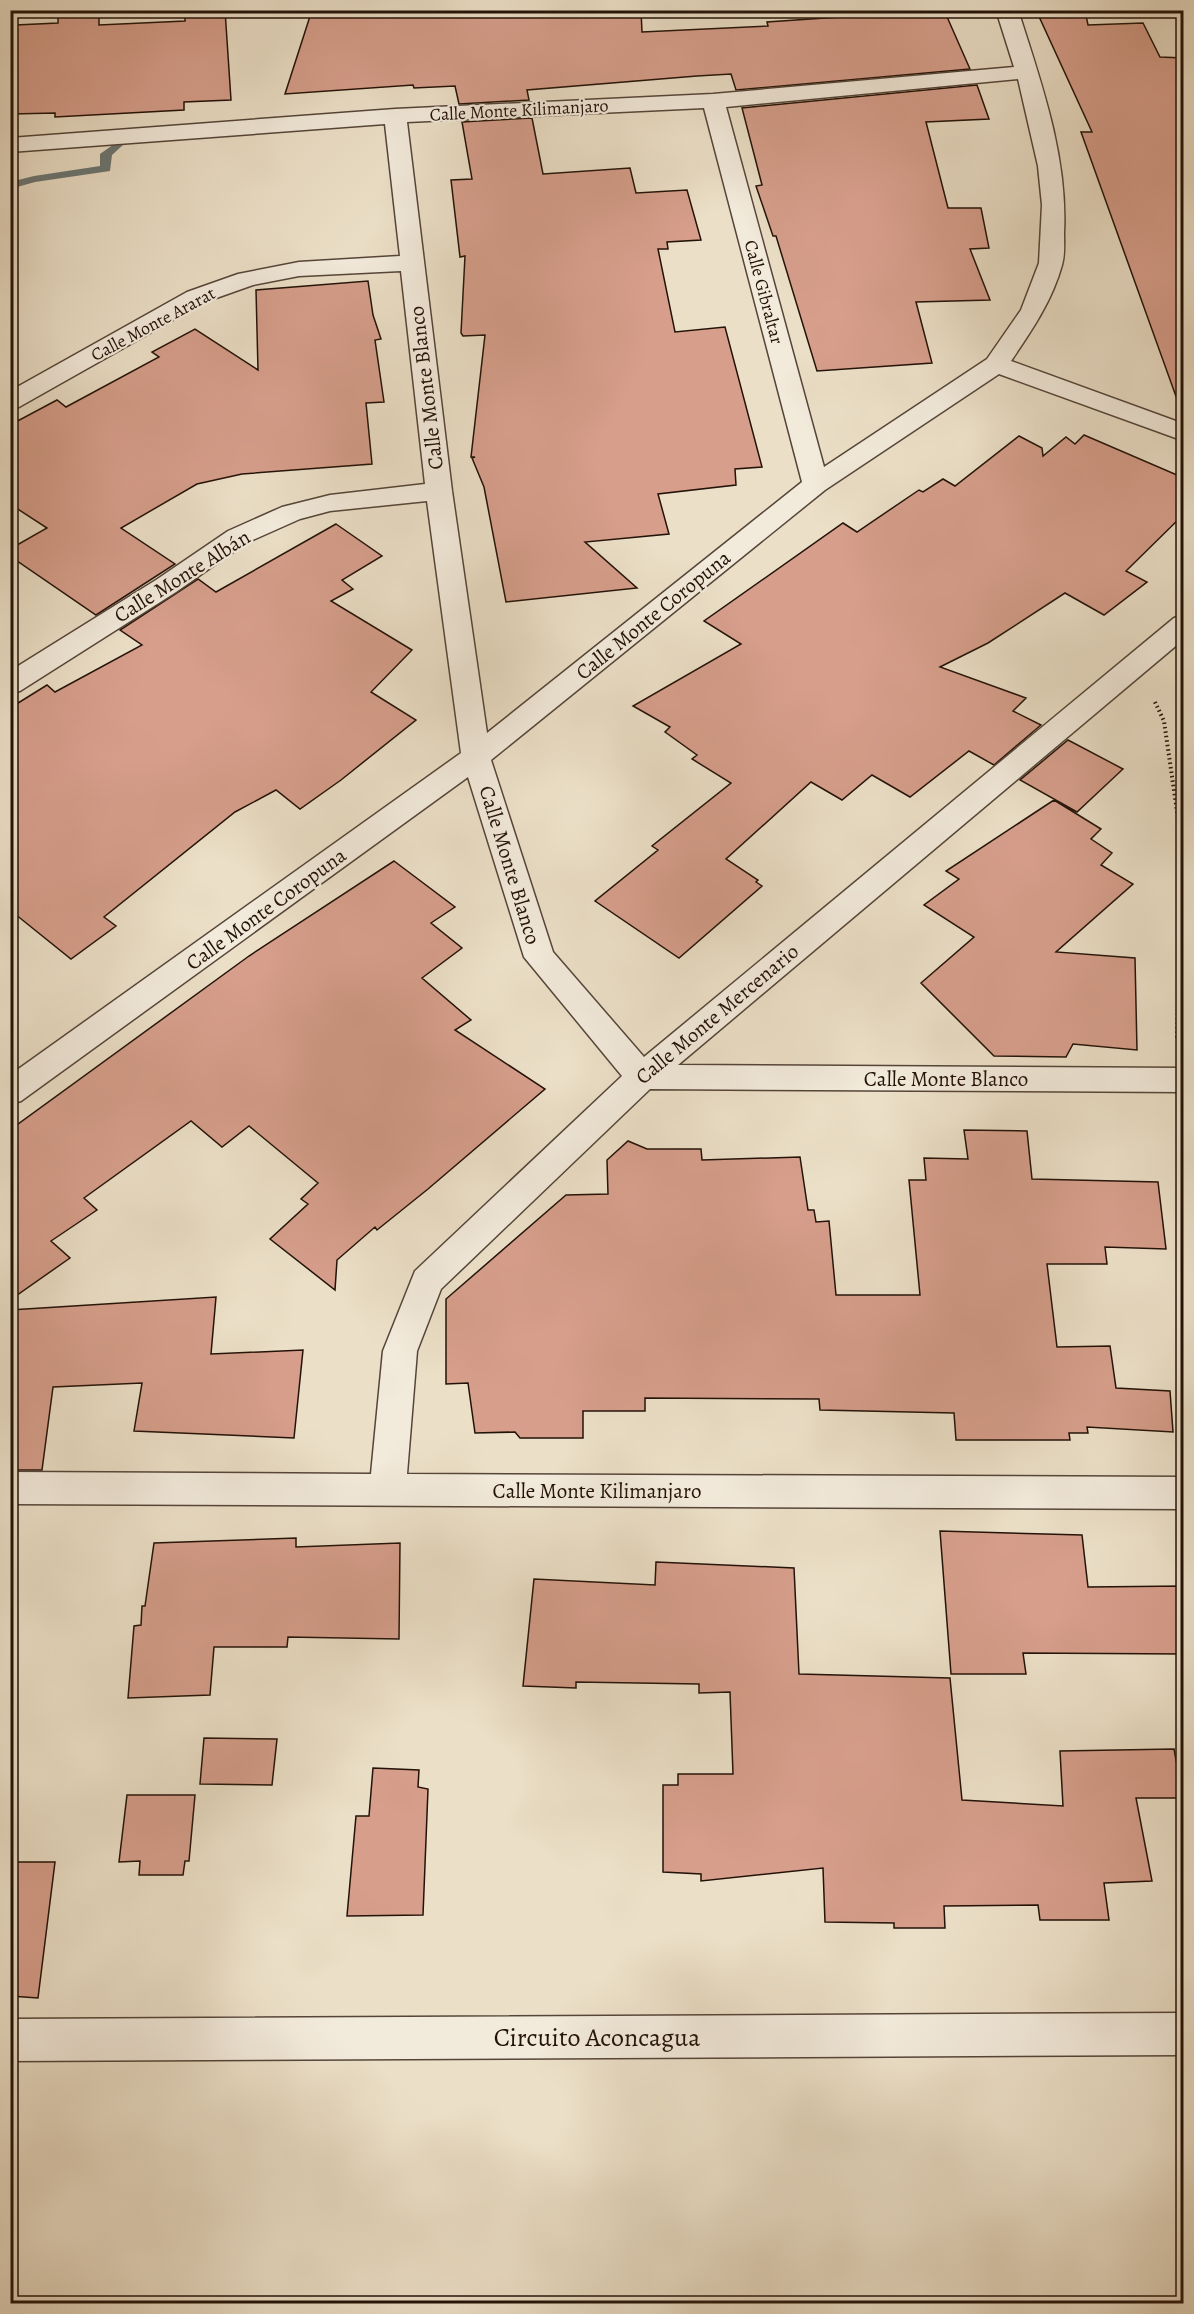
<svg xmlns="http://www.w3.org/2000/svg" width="1194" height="2314" font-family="Alegreya,serif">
<rect width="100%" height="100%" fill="#ebdfc7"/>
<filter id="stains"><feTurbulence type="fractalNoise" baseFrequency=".00333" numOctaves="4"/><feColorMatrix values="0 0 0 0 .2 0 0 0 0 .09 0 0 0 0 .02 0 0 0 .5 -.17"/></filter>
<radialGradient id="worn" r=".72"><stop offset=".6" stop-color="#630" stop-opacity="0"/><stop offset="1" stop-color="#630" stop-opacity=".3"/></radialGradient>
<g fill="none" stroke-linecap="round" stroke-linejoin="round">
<path fill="#6c7775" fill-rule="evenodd" d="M117 142 123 145 112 155 110 171 35 182 10 189V182L34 176 100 166V154Z"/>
</g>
<path fill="#d69e8b" stroke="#231208" stroke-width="1.5" d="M58 10H99V25L185 21V10H225L231 100 184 102V110L55 117V113L12 114 16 25 58 23Z
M312 10H641L642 32 768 26 767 22 854 16 853 14 896 10H944L970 69 736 90 731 74 697 76 527 90 529 100 459 104 455 86 414 88 413 85 285 94Z
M1036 10H1085L1088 25 1143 23 1160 57 1184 58V401L1178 402 1081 132H1092Z
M977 85 989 119 926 122 948 208H981L989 248 970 249 990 300 916 302 932 363 817 371 776 236H773L756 186 762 185 742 108Z
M532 118 543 174 630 168 636 193 687 190 701 240 667 242 668 249H658L675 332 725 327 762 467 735 469 736 485 658 494 669 534 585 542 637 588 506 602 484 487 472 458 475 457H471L485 335 463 336 461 333 465 256 460 257 451 180 472 179 462 122Z
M368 281 373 315 381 339 375 340 384 402 366 403 372 464 242 474 197 484 121 528 175 564 96 615 10 556V549L47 528 10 504V425L57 400 66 407 159 357 152 352 195 329 258 370 256 290Z
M1084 435 1184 478V514L1126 571 1147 582 1104 615 1065 593 988 643 940 667 1026 698 1013 711 1041 725 994 765 969 751 910 797 872 775 842 800 811 782 726 859 758 880 756 882 762 886 679 958 595 901 658 850 652 846 731 783 692 759 697 755 665 732 670 727 633 706 741 644 704 621 843 523 857 532 919 490 923 492 943 479 955 486 1019 436 1042 448 1043 456 1066 437 1075 444Z
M336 524 382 556 342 580 353 589 331 601 412 650 371 692 416 720 341 780 300 809 276 790 235 812 104 917 116 926 71 959 10 910V708L47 685 55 692 142 645 120 630 198 579 216 592Z
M1068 740 1123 769 1077 812 1020 780Z
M1054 800 1101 829 1091 839 1112 853 1101 865 1133 884 1056 952 1135 958 1137 1050 1073 1044 1066 1057 994 1056 921 983 974 937 924 905 959 879 946 871Z
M394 861 455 907 431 923 462 948 422 978 471 1020 455 1030 545 1089 428 1189 377 1230 375 1227 337 1260 335 1290 270 1239 308 1204 301 1199 318 1183 249 1126 222 1147 191 1121 84 1198 97 1210 51 1241 70 1258 10 1300V1130L249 956Z
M964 1130 1027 1131 1032 1179 1158 1182 1166 1249 1105 1247 1107 1264H1047L1057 1347 1110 1346 1116 1388 1170 1391 1173 1432 1087 1427 1088 1433H1069L1070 1440H956L954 1413 820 1410 819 1399 645 1398V1411H583V1438H520L515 1432 475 1433 468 1383 446 1384V1299L566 1195 608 1194 607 1160 628 1141 647 1149H701L702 1160 800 1157 808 1210H814L816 1222 829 1221 836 1295H920L909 1180H926L924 1158 968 1159Z
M216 1297 211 1354 303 1350 294 1438 134 1431 142 1383 53 1387 42 1470H10V1310Z
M940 1531 1082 1535 1088 1587 1184 1586V1654L1023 1653 1026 1674H951Z
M296 1538V1547L400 1543 399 1639 288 1637 287 1647H214L210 1695 128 1698 134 1626 141 1625 142 1606H145L154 1543Z
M656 1562 794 1568 799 1674 950 1678 962 1800 1063 1806 1060 1751 1174 1749 1183 1798H1136L1152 1881 1104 1883 1109 1920H1040L1038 1905 944 1906 945 1928H894V1923L825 1922 823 1868 701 1881V1874L663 1872V1785H678V1774H733L730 1692 699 1693V1684L576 1682V1688L523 1686 534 1579 655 1585Z
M204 1738 277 1739 272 1785 200 1784Z
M373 1768 419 1770 418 1787 428 1789 423 1915 347 1916 356 1816H369Z
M127 1795H195L189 1861H185L183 1875H139L140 1861 119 1862Z
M10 1862H55L38 1998 10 1996Z"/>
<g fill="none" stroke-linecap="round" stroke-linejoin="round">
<defs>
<path id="minor" d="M996 10H1018C1041 82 1068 157 1064 233 1064 243 1065 255 1062 265 1052 301 1032 330 1011 361L1184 424V441L999 374 825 490 491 760 553 952 644 1057 1174 618 1184 615V639L678 1065 1184 1068V1092L650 1089 441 1289 417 1351 407 1474 1184 1477V1509L10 1504V1472L371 1474 383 1351 415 1271 622 1076 524 957 468 777 21 1101 10 1104V1075L461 753 427 501 330 511 300 519 246 543 176 592 20 691 10 693V671L156 580 228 531 282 507 330 495 425 484 401 271 299 276 253 285 205 302 19 407 10 410V391L187 292 238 274 299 262 400 256 385 124 10 152V138L395 109 713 94 1014 67ZM1018 79 1038 166 1042 205 1039 263 1021 310 987 359 824 467 726 107ZM704 108 802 482 487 733 452 491 407 122Z
M1184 2013V2055L10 2061V2019Z"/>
</defs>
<use href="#minor" stroke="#554538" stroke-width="3"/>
<path stroke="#231208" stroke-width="4" stroke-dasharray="1.5 3" stroke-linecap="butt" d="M1155 702 1164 721 1182 846 1177 1039"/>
<use href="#minor" fill="#f2eadb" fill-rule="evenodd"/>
</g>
<g text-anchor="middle" stroke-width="4.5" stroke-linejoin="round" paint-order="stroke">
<g font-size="18" fill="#231208" stroke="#f2eadb">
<text transform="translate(519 110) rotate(-3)" y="6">Calle Monte Kilimanjaro</text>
<text transform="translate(764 292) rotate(75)" y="6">Calle Gibraltar</text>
<text transform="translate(153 324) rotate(-28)" y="6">Calle Monte Ararat</text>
</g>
<g font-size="21" fill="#231208" stroke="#f2eadb">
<text transform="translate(426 388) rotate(-97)" y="7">Calle Monte Blanco</text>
<text transform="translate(182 576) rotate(-32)" y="7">Calle Monte Albán</text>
<text transform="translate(653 615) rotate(-39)" y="7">Calle Monte Coropuna</text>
<text transform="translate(510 865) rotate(73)" y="7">Calle Monte Blanco</text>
<text transform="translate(266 909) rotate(-36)" y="7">Calle Monte Coropuna</text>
<text transform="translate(717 1014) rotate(-40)" y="7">Calle Monte Mercenario</text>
<text x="946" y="1086">Calle Monte Blanco</text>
<text x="597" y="1498">Calle Monte Kilimanjaro</text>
</g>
<g font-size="26" fill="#231208" stroke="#f2eadb">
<text x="597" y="2046">Circuito Aconcagua</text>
</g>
</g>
<rect width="1194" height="2314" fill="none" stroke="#ebdfc7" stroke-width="36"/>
<rect x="12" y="12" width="1170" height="2290" fill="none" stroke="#231208" stroke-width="3"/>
<rect x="18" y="18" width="1158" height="2278" fill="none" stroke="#231208" stroke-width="1.5"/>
<rect width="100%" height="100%" filter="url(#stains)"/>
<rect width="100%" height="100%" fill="url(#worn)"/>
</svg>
